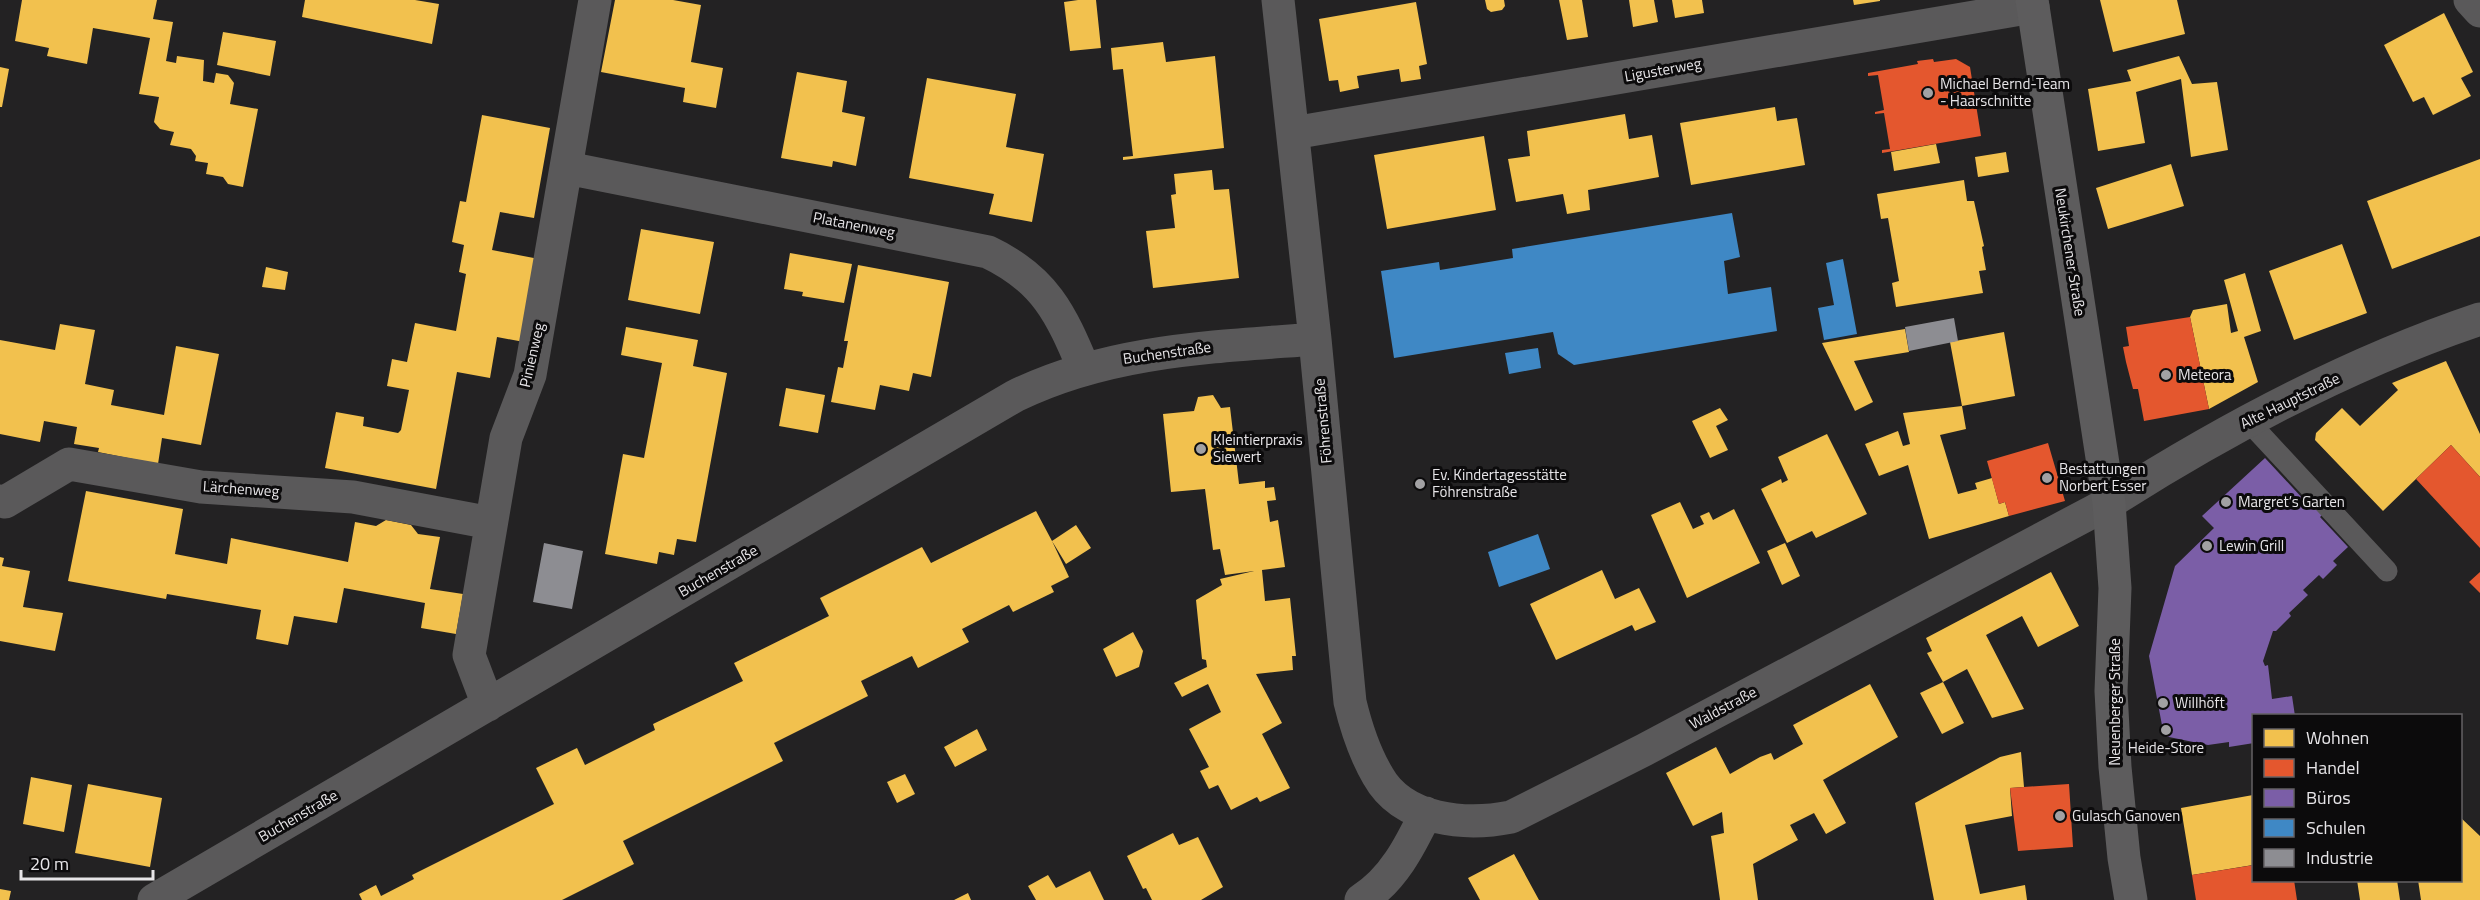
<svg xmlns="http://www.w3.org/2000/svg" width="2480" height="900" font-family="'Titillium Web',sans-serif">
<rect width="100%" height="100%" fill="#232223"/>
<path fill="#f2c14e" d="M22 0H157L153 19 173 22 166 61 176 63 177 56 204 60 203 81 214 83 216 73 228 75 234 83 230 104 258 109 243 187 228 184 223 177 206 174 208 163 195 161 196 156 191 149 170 145 174 132 160 129 154 122 159 97 139 94 150 38 93 28 87 64 47 56 49 48 15 41Z
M305 0H415L439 4 432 44 302 17Z
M615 0H673L701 5 691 62 723 68 716 108 683 102 685 88 601 72Z
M1078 0H1096L1101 48 1070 51 1064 2Z
M1485 0H1504L1505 6 1502 10 1491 12 1487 9Z
M1559 0H1582L1588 37 1567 40Z
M1629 0H1654L1658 22 1633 27Z
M1672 0H1702L1704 13 1675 18Z
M1853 0H1880V1L1854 5Z
M2100 0H2177L2185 34 2113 52Z
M1416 2 1427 64 1419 66 1421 79 1401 82 1399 69 1357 76 1359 88 1340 92 1338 80 1329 81 1319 19Z
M2444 13 2473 72 2461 78 2471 96 2433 115 2424 97 2413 102 2384 45Z
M223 32 276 41 270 76 217 65Z
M1163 42 1166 62 1215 56 1224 148 1123 160V157L1133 156 1123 69 1113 70 1111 48Z
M2179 56 2192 84 2217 82 2228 150 2191 157 2181 79 2136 92 2145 143 2098 151 2088 89 2131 81 2127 70Z
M0 67 9 69 2 107H0Z
M797 72 847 81 842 112 865 117 856 166 833 161 832 167 781 158Z
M927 78 1016 94 1006 147 1044 154 1032 222 989 214 994 194 909 178Z
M1775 107 1777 121 1797 118 1805 165 1691 185 1680 123Z
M1625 114 1629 139 1652 135 1659 177 1588 190 1590 210 1567 214 1563 194 1516 202 1508 159 1530 156 1527 131Z
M482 115 550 128 534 218 500 212 492 250 539 259 524 342 497 337 490 378 457 372 436 489 325 468 336 412 364 417 363 426 398 433 401 430 409 390 387 386 392 359 407 362 415 323 456 331 466 274 459 272 464 245 452 242 460 201 466 202Z
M1484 136 1496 210 1387 229 1374 155Z
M1936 144 1940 163 1894 171 1891 152Z
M2006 152 2009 172 1978 177 1975 157Z
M2480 159V236L2392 269 2367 201Z
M2171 164 2184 206 2108 229 2096 188Z
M1212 170 1214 190 1229 189 1239 278 1153 288 1146 231 1175 228 1171 195 1176 194 1174 174Z
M1964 180 1967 201H1974L1984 246 1982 247 1986 270 1979 271 1983 293 1896 307 1892 283 1899 281 1888 218 1881 219 1877 194Z
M641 229 714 242 700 314 628 300Z
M2342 244 2367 313 2294 340 2269 271Z
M790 253 852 264 844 303 802 296 803 292 784 289Z
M858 265 949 282 931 377 913 373 909 391 880 385 875 410 831 402 838 367 843 368 848 341H844Z
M266 267 288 272 285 290 262 287Z
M2245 273 2261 331 2244 337 2258 382 2209 409 2190 317 2193 310 2227 304 2231 333 2238 331 2224 280Z
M60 324 95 330 85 384 114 390 111 405 164 415 176 346 219 354 201 445 162 438 158 464 98 452 99 448 74 444 77 427 44 421 40 442 0 434V340L55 350Z
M626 327 698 340 693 366 727 373 696 542 677 539 674 555 659 552 657 564 605 554 623 454 644 458 662 363 621 355Z
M1905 329 1909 352 1854 361 1873 402 1855 411 1822 343Z
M2004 332 2015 396 1962 406 1950 342Z
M2446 361 2480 434V477L2451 445 2383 511 2315 440 2316 433 2342 408 2360 426 2398 390 2392 383Z
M786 388 825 395 818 433 779 426Z
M1213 395 1221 408 1230 407 1239 484 1265 481V488L1274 487 1276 500 1267 501 1270 522 1278 520 1285 567 1262 570 1265 601 1290 598 1296 656H1292L1293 670 1256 674 1282 723 1262 734 1290 788 1260 802 1257 797 1231 810 1218 785 1209 789 1200 771 1209 767 1189 729 1221 712 1208 684 1182 697 1174 683 1207 667 1206 660 1202 659 1196 600 1222 585 1220 579 1254 571 1225 575 1220 549 1213 550 1205 489 1171 492 1163 414 1194 411 1198 397Z
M1962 406 1966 429 1940 435 1958 494 1977 489 1975 483 1992 478 1999 504 2005 502 2009 516 1929 539 1908 465 1879 476 1865 444 1898 431 1903 446 1910 444 1903 413Z
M1720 408 1728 420 1716 426 1728 450 1710 458 1692 421Z
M1827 434 1867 514 1816 538 1812 531 1787 543 1761 489 1781 479 1782 483 1788 480 1778 457Z
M86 491 183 509 175 554 227 564 231 538 348 562 355 522 376 526 386 520 411 525 418 534 440 537 430 589 463 594 456 634 421 628 425 603 344 588 337 623 294 616 288 645 256 639 261 610 167 594 166 599 68 581Z
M1680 502 1693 529 1704 524 1700 516 1709 512 1713 520 1734 509 1760 563 1687 598 1651 515Z
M1036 511 1052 541 1076 525 1091 548 1066 564 1052 541 1069 577 1051 586 1054 592 1013 612 1009 605 962 629 969 642 918 668 912 656 861 681 868 696 774 743 783 761 623 841 634 864 562 900H362L359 894 376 885 381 896 414 879 412 875 554 804 536 768 577 748 585 765 655 730 653 724 743 681 734 663 829 616 820 598 922 547 931 563Z
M1785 543 1800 576 1782 585 1767 551Z
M0 557 4 558 2 566 30 571 23 607 63 613 55 651 0 641Z
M1602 570 1615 599 1639 588 1656 622 1635 631 1632 625 1556 660 1530 604Z
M2051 572 2079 626 2038 647 2022 616 1986 635 2024 709 1992 718 1967 669 1943 682 1964 723 1942 734 1920 693 1943 682 1927 653 1932 651 1926 638Z
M1133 632 1143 651 1139 667 1116 677 1103 649Z
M1870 684 1898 737 1823 780 1846 823 1826 834 1814 813 1790 825 1798 840 1753 864 1758 900H1720L1711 836 1724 833 1722 812 1693 826 1666 773 1716 747 1730 774 1760 757 1771 753 1774 760 1803 744 1793 725Z
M977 729 987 750 955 767 944 747Z
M2021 752 2024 787 2010 788 2012 816 1965 825 1980 894 2025 885 2027 900H1934L1915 803 2000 757Z
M905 774 915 794 897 803 887 782Z
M31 777 72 785 64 832 23 824Z
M88 784 162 798 150 867 75 853Z
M2253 795V865L2192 875 2181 808Z
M2460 817 2480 836V900H2421L2418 880H2460Z
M1173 833 1179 845 1198 837 1223 887 1201 900H1152L1146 888 1143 889 1127 856Z
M1514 854 1539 900H1480L1468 878Z
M1090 871 1104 900H1036L1028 886 1048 875 1056 888Z
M2357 880H2397L2400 900H2360Z
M0 889 11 891 9 900H0Z
M968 893 971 900H954Z"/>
<path fill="#e4572e" d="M1933 59 1934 62 1956 59 1970 67 1981 136 1882 153V150L1890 149 1884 113 1875 114V112L1884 110 1878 75 1868 76V73L1918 64 1917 61Z
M2190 317 2209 409 2144 421 2138 389H2133L2126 362 2123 347 2129 346 2126 327Z
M2048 443 2065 501 2009 516 2005 502 1999 504 1987 461Z
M2451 445 2480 477V548L2416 479Z
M2480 572V593L2469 582Z
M2069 784 2073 847 2018 851 2010 788Z
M2254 865V880H2294L2297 900H2196L2192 875Z"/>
<path fill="#7b5ea7" d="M2265 458 2305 501 2308 498 2323 514 2320 517 2348 547 2333 561 2337 565 2323 579 2319 575 2303 590 2308 595 2289 613 2291 616 2276 631H2273L2263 661 2265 666 2268 665 2272 699 2292 696 2295 716H2254V743L2229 747V742L2208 745 2164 736 2149 656 2175 566 2214 528 2202 516Z"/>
<path fill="#3f88c5" d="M1732 213 1740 257 1724 261 1728 294 1771 287 1777 331 1574 365 1558 354 1553 332 1394 358 1381 271 1439 262 1440 270 1513 258 1512 249Z
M1843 259 1857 334 1824 340 1818 308 1834 305 1826 263Z
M1538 348 1541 368 1509 374 1505 353Z
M1538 534 1550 569 1499 587 1488 552Z"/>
<path fill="#8d8d92" d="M1954 318 1958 341 1909 351 1905 327Z
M544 543 583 551 572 609 533 602Z"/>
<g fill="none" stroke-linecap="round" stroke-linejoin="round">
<path stroke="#5a595a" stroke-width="21" d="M2248 421 2387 571"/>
<path stroke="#5a595a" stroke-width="33" d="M1278 0 1315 339 1350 702C1356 727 1365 754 1378 776 1403 821 1466 826 1511 817L1644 750 2109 503C2225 429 2349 363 2480 319
M2470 0 2480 11
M1293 133 2033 7
M567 168 988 252C1045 279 1061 314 1084 369
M0 501 5 502 69 464 201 487 353 497 491 523
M488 705 469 655 506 438 530 375 595 0
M154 900 1015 396C1109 350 1212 347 1315 339
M1361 900C1393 880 1410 846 1426 813"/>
<path stroke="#5d5c5d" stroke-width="33" d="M2032 0 2109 503 2115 588 2111 691 2115 767 2124 858 2131 900"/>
</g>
<g fill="#a2a1a3" stroke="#0c0b0c" stroke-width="2">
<circle cx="1928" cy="93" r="6"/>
<circle cx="2166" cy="375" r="6"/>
<circle cx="1201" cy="449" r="6"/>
<circle cx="2047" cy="478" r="6"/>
<circle cx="1420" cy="484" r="6"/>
<circle cx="2226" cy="502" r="6"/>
<circle cx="2207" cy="546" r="6"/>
<circle cx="2163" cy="703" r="6"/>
<circle cx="2166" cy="730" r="6"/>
<circle cx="2060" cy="816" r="6"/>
</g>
<g text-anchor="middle" stroke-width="6" stroke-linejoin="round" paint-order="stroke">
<g font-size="15" fill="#e7e5e8" stroke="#0c0b0c">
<text transform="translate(1663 70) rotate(-10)" y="5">Ligusterweg</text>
<text transform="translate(854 225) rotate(11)" y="5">Platanenweg</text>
<text transform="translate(2070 252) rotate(81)" y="5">Neukirchener Straße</text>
<text transform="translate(1167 353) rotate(-8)" y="5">Buchenstraße</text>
<text transform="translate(532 355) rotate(-77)" y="5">Pinienweg</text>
<text transform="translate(2290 401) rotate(-26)" y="5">Alte Hauptstraße</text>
<text transform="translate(1323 421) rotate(-95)" y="5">Föhrenstraße</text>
<text transform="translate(241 489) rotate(4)" y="5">Lärchenweg</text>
<text transform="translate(718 571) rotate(-30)" y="5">Buchenstraße</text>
<text transform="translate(2115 702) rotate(-90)" y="5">Neuenberger Straße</text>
<text transform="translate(1723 708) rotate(-28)" y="5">Waldstraße</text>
<text transform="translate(298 816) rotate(-30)" y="5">Buchenstraße</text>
</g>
<g font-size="15" fill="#e7e5e8" stroke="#0c0b0c" text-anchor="start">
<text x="1940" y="89">Michael Bernd-Team<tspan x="1940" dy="17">- Haarschnitte</tspan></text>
<text x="2178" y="380">Meteora</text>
<text x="1213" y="445">Kleintierpraxis<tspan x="1213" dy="17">Siewert</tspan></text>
<text x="2059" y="474">Bestattungen<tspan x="2059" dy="17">Norbert Esser</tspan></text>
<text x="1432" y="480">Ev. Kindertagesstätte<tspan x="1432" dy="17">Föhrenstraße</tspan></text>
<text x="2238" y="507">Margret’s Garten</text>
<text x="2219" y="551">Lewin Grill</text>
<text x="2175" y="708">Willhöft</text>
<text x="2166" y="753" text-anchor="middle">Heide-Store</text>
<text x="2072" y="821">Gulasch Ganoven</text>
</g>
</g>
<rect x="2252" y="714" width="210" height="168" fill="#0c0b0c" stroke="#646264" stroke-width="1.5"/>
<rect x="2264" y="729" width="30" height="18" fill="#f2c14e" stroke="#646264" stroke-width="1.5"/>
<text x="2306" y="744" font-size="18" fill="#e7e5e8">Wohnen</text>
<rect x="2264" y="759" width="30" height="18" fill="#e4572e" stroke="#646264" stroke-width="1.5"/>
<text x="2306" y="774" font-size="18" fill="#e7e5e8">Handel</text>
<rect x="2264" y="789" width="30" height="18" fill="#7b5ea7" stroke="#646264" stroke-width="1.5"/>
<text x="2306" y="804" font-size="18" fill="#e7e5e8">Büros</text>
<rect x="2264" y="819" width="30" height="18" fill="#3f88c5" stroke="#646264" stroke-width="1.5"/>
<text x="2306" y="834" font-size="18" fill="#e7e5e8">Schulen</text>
<rect x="2264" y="849" width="30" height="18" fill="#8d8d92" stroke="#646264" stroke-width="1.5"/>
<text x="2306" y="864" font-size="18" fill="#e7e5e8">Industrie</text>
<path d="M21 870v9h132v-9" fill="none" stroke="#e7e5e8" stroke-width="3"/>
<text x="30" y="870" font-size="18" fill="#e7e5e8" stroke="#0c0b0c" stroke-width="4.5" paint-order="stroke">20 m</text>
</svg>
